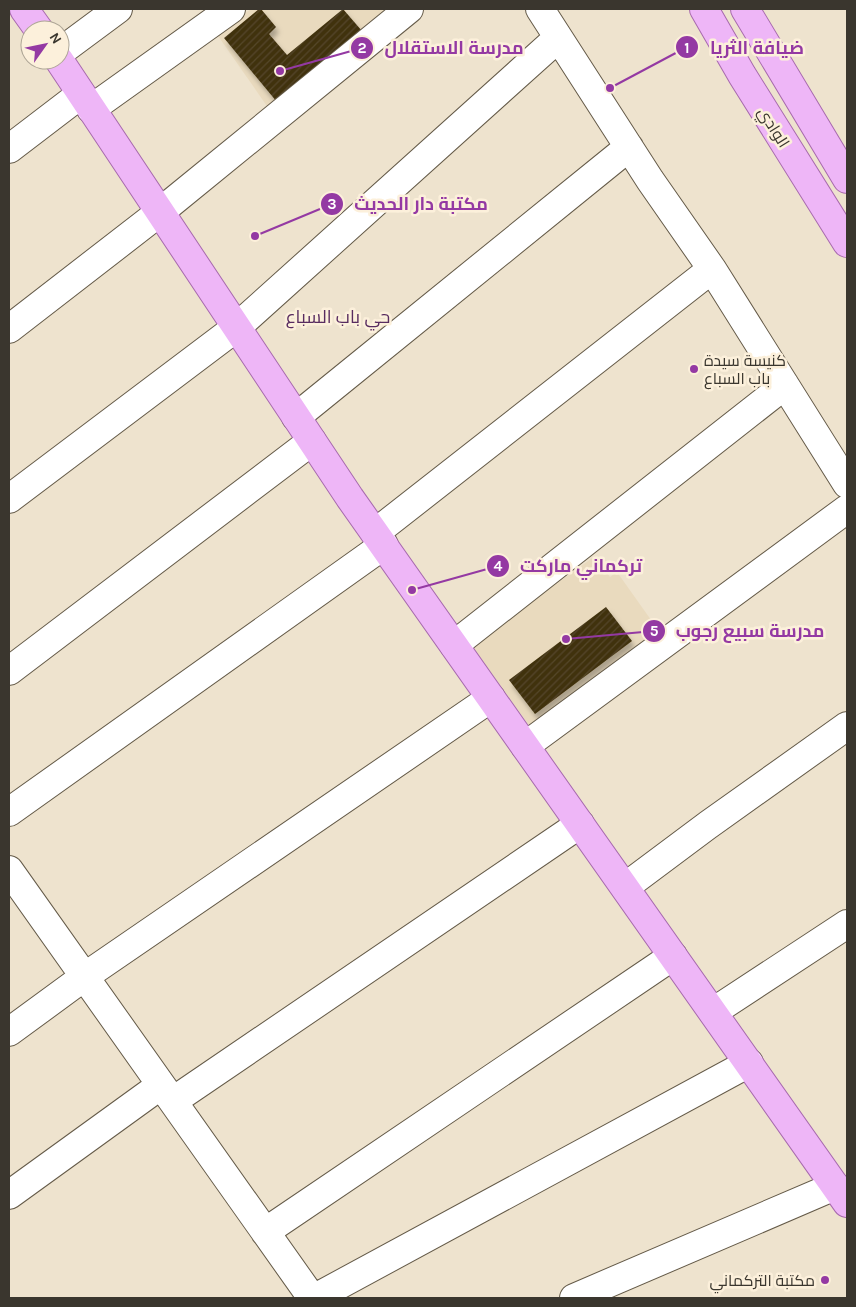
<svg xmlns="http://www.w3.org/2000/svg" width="856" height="1307" font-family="Karla,Cairo,sans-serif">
<defs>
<pattern id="building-hatch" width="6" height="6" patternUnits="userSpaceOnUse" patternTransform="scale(1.25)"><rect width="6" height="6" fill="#41310e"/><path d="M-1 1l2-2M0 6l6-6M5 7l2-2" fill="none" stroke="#554729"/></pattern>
<filter id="shadow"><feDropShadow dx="3" dy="5.5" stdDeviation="2.5" flood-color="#0004"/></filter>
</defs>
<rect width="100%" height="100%" fill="#eee3ce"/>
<path fill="#e9dabe" d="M251 9H395L269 109 216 33Z
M595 556 610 577 617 572 661 634 531 728 471 645Z"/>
<path fill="url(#building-hatch)" filter="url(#shadow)" d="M259 9H261L276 27 269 34 287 55 343 9 362 31 277 102 224 38Z
M606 607 632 641 535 714 509 680Z"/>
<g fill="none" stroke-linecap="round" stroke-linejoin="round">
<defs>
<path id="minor" d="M540 9 650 180 712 269 847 484
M60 52 118 9
M91 109 231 9
M9 149 81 94
M9 329 160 212 409 9
M296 417 629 147
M9 499 237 327 558 38
M375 533 712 269
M454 645 785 385
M9 671 312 441
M525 746 847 509
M9 812 384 545
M9 870 312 1298
M625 887 708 825 847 726
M713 1012 847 924
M9 1032 84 977 491 698
M173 1101 580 824
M9 1195 161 1085
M265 1232 673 956
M315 1298 749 1063
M574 1298 835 1186"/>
<path id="major" d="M24 9 39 30
M704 9 742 75 847 243
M745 9 847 179
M59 60 350 498 847 1203"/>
</defs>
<use href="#minor" stroke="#645a48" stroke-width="30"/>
<use href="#major" stroke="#a76aad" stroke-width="30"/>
<use href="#minor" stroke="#fff" stroke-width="28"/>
<use href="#major" stroke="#eeb6f7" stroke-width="28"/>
</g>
<g fill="#9439a3" stroke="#fcf0db" stroke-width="2">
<circle cx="694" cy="369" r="5"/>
<circle cx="825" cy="1280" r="5"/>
</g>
<g text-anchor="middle" stroke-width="5" stroke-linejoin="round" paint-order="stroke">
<g font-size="16" fill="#3a362e" stroke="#fcf0db">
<text transform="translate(774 127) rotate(58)" y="6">الوادي</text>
</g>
<g font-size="16" fill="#3a362e" stroke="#fcf0db" text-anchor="start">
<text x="704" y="366">كنيسة سيدة<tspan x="704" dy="18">باب السباع</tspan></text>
<text x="815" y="1286" text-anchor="end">مكتبة التركماني</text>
</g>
<g font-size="18" fill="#582c60" stroke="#fcf0db">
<text x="338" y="323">حي باب السباع</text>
</g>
</g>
<path fill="none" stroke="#9439a3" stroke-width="2" d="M610 88L687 47M280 71L362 48M255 236L332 204M412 590L498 566M566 639L654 631"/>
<g fill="#9439a3" stroke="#fcf0db" stroke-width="2">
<circle cx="610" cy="88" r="5"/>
<circle cx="280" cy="71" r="5"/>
<circle cx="255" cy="236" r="5"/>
<circle cx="412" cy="590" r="5"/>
<circle cx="566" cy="639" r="5"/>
<circle cx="687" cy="47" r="12"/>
<circle cx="362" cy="48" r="12"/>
<circle cx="332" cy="204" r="12"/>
<circle cx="498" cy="566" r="12"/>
<circle cx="654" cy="631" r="12"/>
</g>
<g font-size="15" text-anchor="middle" font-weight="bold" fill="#fff">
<text x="687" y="53">1</text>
<text x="362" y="53">2</text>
<text x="332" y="209">3</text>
<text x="498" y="571">4</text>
<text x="654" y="636">5</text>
</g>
<g font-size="18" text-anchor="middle" font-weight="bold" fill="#9439a3" stroke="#fcf0db" stroke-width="5" stroke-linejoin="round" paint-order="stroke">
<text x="757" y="54">ضيافة الثريا</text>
<text x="454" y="54">مدرسة الاستقلال</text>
<text x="421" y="210">مكتبة دار الحديث</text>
<text x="581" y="572">تركماني ماركت</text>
<text x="750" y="637">مدرسة سبيع رجوب</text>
</g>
<rect width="856" height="1307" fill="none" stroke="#3a362e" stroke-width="20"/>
<g transform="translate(45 45) rotate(57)"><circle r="24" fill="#fcf0db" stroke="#aea696"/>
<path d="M0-4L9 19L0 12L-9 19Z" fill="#9439a3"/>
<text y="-8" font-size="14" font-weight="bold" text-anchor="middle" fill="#3a362e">N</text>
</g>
</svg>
